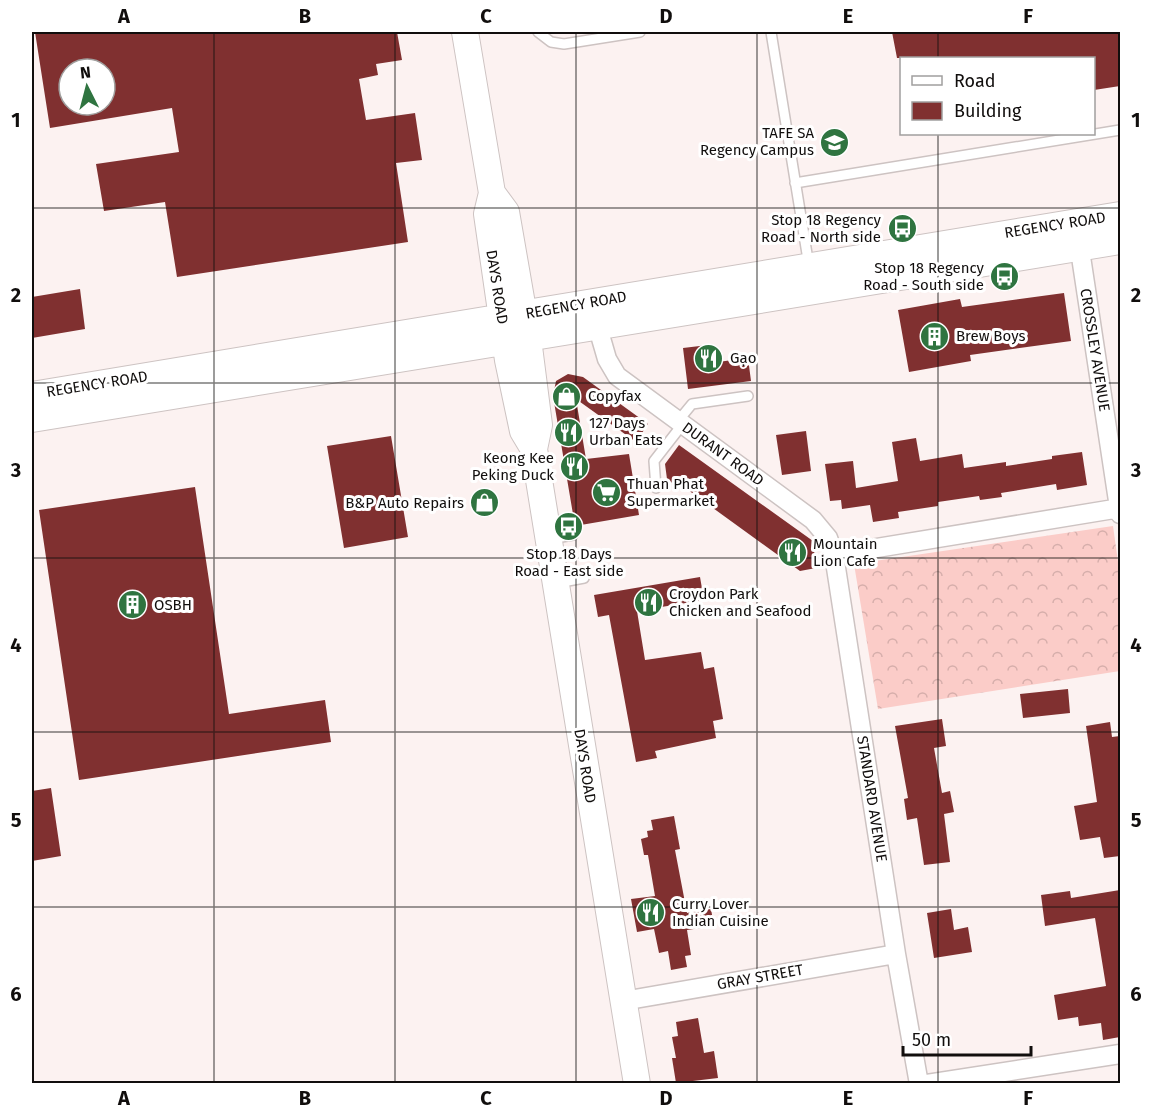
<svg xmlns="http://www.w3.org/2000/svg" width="1152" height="1115" font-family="'Fira Sans',sans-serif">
<defs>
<pattern id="forest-crowns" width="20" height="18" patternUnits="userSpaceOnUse" patternTransform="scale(1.5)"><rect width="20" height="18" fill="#fbccc8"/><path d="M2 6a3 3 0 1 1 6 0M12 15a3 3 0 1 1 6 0" fill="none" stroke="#d6aeab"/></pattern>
</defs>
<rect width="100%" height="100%" fill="#fcf2f1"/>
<path fill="url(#forest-crowns)" d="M1113 526 1120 576V671L878 709 854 564Z"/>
<path fill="#803030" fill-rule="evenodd" d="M35 32H397L402 60 376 64 378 75 359 79 366 120 415 113 422 160 396 163 408 242 177 277 165 202 104 211 96 164 179 152 172 108 50 128ZM69 69H105V105H69Z
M892 32H1120V86L1094 90V58H897Z
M80 289 85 329 32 338V297Z
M1064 293 1071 341 970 355 971 361 909 372 898 310 960 299 962 307Z
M708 345 710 363 748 358 751 381 688 389 683 348Z
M568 374 583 377 648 424 636 442 576 399 586 459 629 454 639 515 575 526 553 396 556 381Z
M806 431 811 471 782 475 776 435Z
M391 436 408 537 344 548 327 446Z
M916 438 920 461 962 454 964 468 1006 462V466L1052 459V456L1082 452 1087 485 1057 490 1056 484 1001 493 1002 497 980 500 979 496 938 502V506L898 512 899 518 873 522 870 505 842 509 841 500 830 501 825 464 853 461 856 488 898 481 892 442Z
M679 445 813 541 816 568 800 571 677 482 675 485 667 479 665 464Z
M195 487 229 714 325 700 331 742 79 780 39 510Z
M700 577 704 600 637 611 645 660 701 652 704 669 714 667 723 719 713 721 716 738 655 751 657 758 636 762 609 615 598 617 594 595Z
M1068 689 1070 713 1023 718 1020 694Z
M942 719 946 746 934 748 942 793 950 791 954 812 944 814 950 862 924 865 917 818 907 820 904 799 908 798 895 726Z
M1110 722 1112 737 1120 736V856L1104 858 1100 837 1080 840 1074 806 1097 802 1086 726Z
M51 788 61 856 32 861V791Z
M674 816 680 849 675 850 687 913 711 909 714 926 687 930 691 955 685 956 687 967 671 970 668 951 659 953 654 929 637 932 631 899 655 896 648 855H644L641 839 648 837 647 831 653 830 651 820Z
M1120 890V1037L1103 1040 1101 1023 1079 1026 1078 1017 1058 1020 1054 995 1106 986 1095 918 1045 926 1041 895 1070 891 1071 898Z
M951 909 954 930 968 927 972 952 934 958 927 913Z
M698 1018 704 1053 714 1051 718 1078 676 1083 672 1058H676L672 1037 678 1036 676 1022Z"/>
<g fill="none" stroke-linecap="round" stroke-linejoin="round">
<defs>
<path id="lane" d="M538 32 551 42 564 44 640 32
M771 32 809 266
M795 183 1120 130
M678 421 692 404 748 396
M656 488 654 461 682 425
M550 539 573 535
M557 583 584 578"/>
<path id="street" d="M1078 237 1120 514
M598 328 607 359 617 376 813 520 828 538 834 555 896 954 919 1084
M834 555 1120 508
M623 1001 896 954
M927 1084 1120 1054"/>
<path id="secondary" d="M465 32 492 193 487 214 508 360 523 431 532 446
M492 193 506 212 528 339 539 425 534 449 637 1084
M32 395 1120 215
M32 419 1120 241"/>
</defs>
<use href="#lane" stroke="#cdc3c2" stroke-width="12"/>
<use href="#street" stroke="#cdc3c2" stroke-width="21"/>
<use href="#secondary" stroke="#cdc3c2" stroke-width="28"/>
<use href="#lane" stroke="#fff" stroke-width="9"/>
<use href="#street" stroke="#fff" stroke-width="18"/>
<use href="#secondary" stroke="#fff" stroke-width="26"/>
</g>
<path fill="none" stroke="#110e0d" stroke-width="1.5" stroke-opacity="0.55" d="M214 32V1084M395 32V1084M576 32V1084M757 32V1084M938 32V58M938 134V1084M32 208H1120M32 383H1120M32 558H1120M32 732H1120M32 907H1120"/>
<defs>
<symbol id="university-disc" viewBox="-11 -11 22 22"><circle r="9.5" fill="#2f7440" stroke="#fff"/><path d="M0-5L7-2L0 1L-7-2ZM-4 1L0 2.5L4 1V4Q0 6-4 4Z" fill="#fff"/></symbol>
<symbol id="bus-disc" viewBox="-11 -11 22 22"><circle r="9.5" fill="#2f7440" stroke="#fff"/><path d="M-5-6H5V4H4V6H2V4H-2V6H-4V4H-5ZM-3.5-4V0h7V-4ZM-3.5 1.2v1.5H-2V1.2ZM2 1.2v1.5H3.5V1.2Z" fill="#fff"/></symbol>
<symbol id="building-disc" viewBox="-11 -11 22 22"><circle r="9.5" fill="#2f7440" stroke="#fff"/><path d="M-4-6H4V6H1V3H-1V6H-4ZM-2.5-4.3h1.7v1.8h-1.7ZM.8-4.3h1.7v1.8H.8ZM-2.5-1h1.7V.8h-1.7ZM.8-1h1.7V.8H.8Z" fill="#fff"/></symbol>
<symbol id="restaurant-disc" viewBox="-11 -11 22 22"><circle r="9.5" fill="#2f7440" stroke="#fff"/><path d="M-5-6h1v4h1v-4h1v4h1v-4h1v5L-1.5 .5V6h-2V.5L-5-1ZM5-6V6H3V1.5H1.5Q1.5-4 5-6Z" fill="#fff"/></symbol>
<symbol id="shop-disc" viewBox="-11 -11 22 22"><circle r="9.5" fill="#2f7440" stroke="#fff"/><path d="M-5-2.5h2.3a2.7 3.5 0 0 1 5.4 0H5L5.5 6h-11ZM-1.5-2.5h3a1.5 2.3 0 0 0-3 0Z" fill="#fff"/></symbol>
<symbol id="supermarket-disc" viewBox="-11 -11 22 22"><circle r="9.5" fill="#2f7440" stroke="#fff"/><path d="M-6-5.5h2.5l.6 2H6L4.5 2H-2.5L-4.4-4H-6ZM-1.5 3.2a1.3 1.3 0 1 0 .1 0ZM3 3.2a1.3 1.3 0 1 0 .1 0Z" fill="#fff"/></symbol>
</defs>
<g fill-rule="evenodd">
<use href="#university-disc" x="818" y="126" width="33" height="33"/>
<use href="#bus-disc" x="886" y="212" width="33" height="33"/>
<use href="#bus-disc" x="988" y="260" width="33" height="33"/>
<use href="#building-disc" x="918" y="320" width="33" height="33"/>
<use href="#restaurant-disc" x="692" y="342" width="33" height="33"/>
<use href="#shop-disc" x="550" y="380" width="33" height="33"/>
<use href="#restaurant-disc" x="552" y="416" width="33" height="33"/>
<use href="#restaurant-disc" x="558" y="450" width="33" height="33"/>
<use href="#supermarket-disc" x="590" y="476" width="33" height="33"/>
<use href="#shop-disc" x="468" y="486" width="33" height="33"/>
<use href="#bus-disc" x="552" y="510" width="33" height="33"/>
<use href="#restaurant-disc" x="776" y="536" width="33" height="33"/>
<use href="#restaurant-disc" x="632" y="586" width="33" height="33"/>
<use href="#building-disc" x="116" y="588" width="33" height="33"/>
<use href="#restaurant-disc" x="634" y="896" width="33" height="33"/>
</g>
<g text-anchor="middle" stroke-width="6" stroke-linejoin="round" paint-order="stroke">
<g font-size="15" fill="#110e0d" stroke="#fff" text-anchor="start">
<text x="814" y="138" text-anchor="end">TAFE SA<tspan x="814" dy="17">Regency Campus</tspan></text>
<text x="881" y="225" text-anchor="end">Stop 18 Regency<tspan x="881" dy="17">Road - North side</tspan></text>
<text x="984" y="273" text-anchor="end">Stop 18 Regency<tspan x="984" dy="17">Road - South side</tspan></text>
<text x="956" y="341">Brew Boys</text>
<text x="730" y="363">Gạo</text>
<text x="588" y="401">Copyfax</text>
<text x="589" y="428">127 Days<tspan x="589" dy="17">Urban Eats</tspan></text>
<text x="554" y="463" text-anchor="end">Keong Kee<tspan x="554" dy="17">Peking Duck</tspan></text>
<text x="627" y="489">Thuan Phat<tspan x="627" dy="17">Supermarket</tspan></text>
<text x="464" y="508" text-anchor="end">B&amp;P Auto Repairs</text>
<text x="813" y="549">Mountain<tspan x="813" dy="17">Lion Cafe</tspan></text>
<text x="569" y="559" text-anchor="middle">Stop 18 Days<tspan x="569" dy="17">Road - East side</tspan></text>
<text x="669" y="599">Croydon Park<tspan x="669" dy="17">Chicken and Seafood</tspan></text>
<text x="154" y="610">OSBH</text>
<text x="672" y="909">Curry Lover<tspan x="672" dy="17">Indian Cuisine</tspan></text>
</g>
<g font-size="15" fill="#110e0d" stroke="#fff">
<text transform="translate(1055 225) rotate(-9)" y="5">REGENCY ROAD</text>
<text transform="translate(497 287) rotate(81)" y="5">DAYS ROAD</text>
<text transform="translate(576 305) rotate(-10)" y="5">REGENCY ROAD</text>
<text transform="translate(1095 350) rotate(81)" y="5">CROSSLEY AVENUE</text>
<text transform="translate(97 384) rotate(-9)" y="5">REGENCY ROAD</text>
<text transform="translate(723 454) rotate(36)" y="5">DURANT ROAD</text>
<text transform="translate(585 766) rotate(81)" y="5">DAYS ROAD</text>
<text transform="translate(872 799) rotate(81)" y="5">STANDARD AVENUE</text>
<text transform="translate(760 977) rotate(-10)" y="5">GRAY STREET</text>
</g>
</g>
<rect width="1152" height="1115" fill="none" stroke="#ffffff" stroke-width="66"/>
<rect x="900" y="57" width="195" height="78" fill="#ffffff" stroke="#a09f9e" stroke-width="1.5"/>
<rect x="912" y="76" width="30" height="9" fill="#ffffff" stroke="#a09f9e" stroke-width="1.5"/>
<text x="954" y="87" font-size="18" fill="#110e0d">Road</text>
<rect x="912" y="102" width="30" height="18" fill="#803030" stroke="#a09f9e" stroke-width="1.5"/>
<text x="954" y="117" font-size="18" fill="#110e0d">Building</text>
<g transform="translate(87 87) rotate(354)"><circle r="28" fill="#ffffff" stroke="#a09f9e" stroke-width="1.5"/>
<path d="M0-4.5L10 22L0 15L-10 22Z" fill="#2f7440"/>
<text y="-9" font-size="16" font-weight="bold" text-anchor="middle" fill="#110e0d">N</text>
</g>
<path d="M903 1046v9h128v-9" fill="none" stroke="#110e0d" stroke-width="3"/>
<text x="912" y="1046" font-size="18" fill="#110e0d" stroke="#ffffff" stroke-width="4.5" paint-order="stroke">50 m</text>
<rect x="33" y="33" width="1086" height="1049" fill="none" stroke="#110e0d" stroke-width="2"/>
<g font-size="20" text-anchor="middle" font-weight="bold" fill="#110e0d">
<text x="124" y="23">A</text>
<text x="305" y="23">B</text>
<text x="486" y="23">C</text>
<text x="666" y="23">D</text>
<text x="848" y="23">E</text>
<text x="1028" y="23">F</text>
<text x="16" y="127">1</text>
<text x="1136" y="127">1</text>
<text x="16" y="302">2</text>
<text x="1136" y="302">2</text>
<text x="16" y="477">3</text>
<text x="1136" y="477">3</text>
<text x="16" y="652">4</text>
<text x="1136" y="652">4</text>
<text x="16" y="827">5</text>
<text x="1136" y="827">5</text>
<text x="16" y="1001">6</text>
<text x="1136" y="1001">6</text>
<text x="124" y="1105">A</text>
<text x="305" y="1105">B</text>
<text x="486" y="1105">C</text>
<text x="666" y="1105">D</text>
<text x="848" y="1105">E</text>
<text x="1028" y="1105">F</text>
</g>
</svg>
